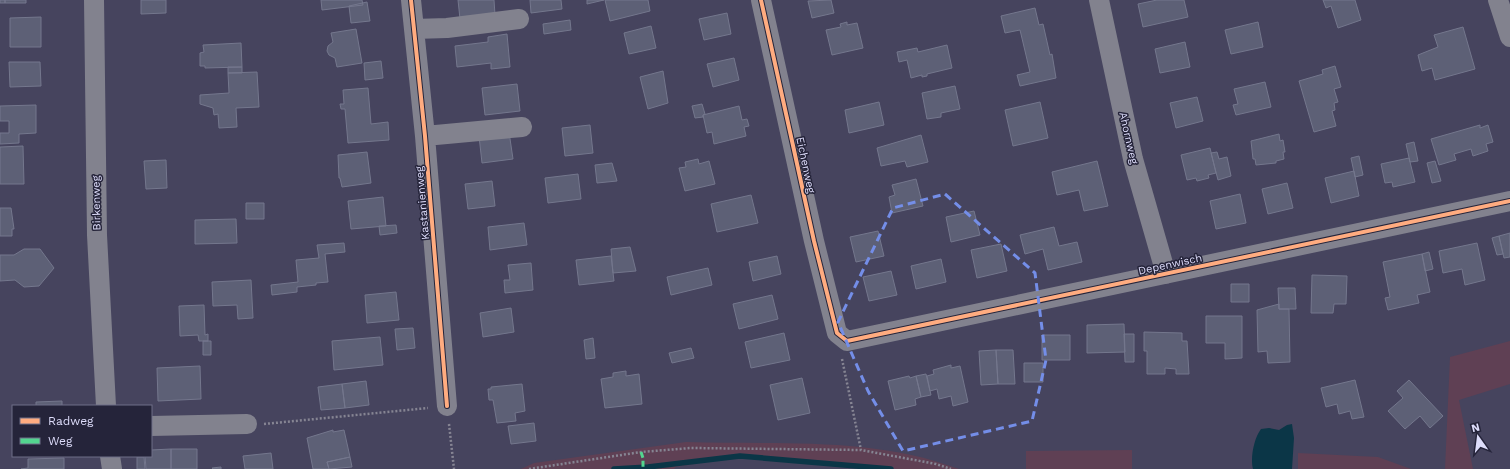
<svg xmlns="http://www.w3.org/2000/svg" width="1510" height="469" font-family="'Work Sans',sans-serif">
<rect width="100%" height="100%" fill="#46445e"/>
<path fill="#5f4054" d="M1510 341V384L1459 400 1473 469H1445L1450 357Z
M686 442C777 445 873 436 959 469H891L740 456 676 467 674 469H521L534 463Z
M1132 450V469H1026V451Z
M1298 453 1378 457 1411 469H1298Z"/>
<path fill="#0b3647" d="M1292 424 1294 438 1292 469H1253C1250 458 1254 438 1261 429L1269 428 1279 430 1287 425Z"/>
<g fill="none" stroke-linecap="round" stroke-linejoin="round">
<path stroke="#0b3647" stroke-width="5.5" d="M614 469 648 467 740 456 891 469"/>
</g>
<path fill="#5d6076" stroke="#74778d" d="M0 0H5V3H0Z
M5 0H26V3H5Z
M141 0H166V13L141 14Z
M321 0H362L363 5 322 10Z
M458 0H494L495 15 460 19Z
M530 0H561L562 9 531 13Z
M587 0H604L587 4Z
M605 0H648L650 11 610 21Z
M831 0 834 13 812 18 808 1Z
M1157 0H1184L1188 17 1143 27 1138 4Z
M1323 0H1355L1361 20 1338 28 1331 6 1326 8Z
M367 2 370 21 351 23 349 6Z
M1035 8 1039 25 1043 24 1050 55 1052 54 1056 78 1020 86 1017 75 1030 72 1020 30 1005 33 1001 16Z
M727 13 731 34 704 40 699 19Z
M41 17V47H10V18Z
M570 20 571 30 544 34 543 24Z
M847 22V25L857 23 863 48 832 55 826 30 841 27 840 24Z
M1258 22 1263 47 1231 54 1225 30Z
M651 26 656 48 629 54 624 33Z
M1463 27 1475 69 1435 80 1432 68 1422 71 1418 55 1438 47 1434 35Z
M356 29 362 63 337 67 335 58 329 55 327 51 328 46 333 42 331 33Z
M507 34 510 67 491 69V63L457 67 455 46 488 42V37Z
M1185 42 1190 67 1160 73 1155 49Z
M241 43 242 67 205 68V66H200V53L204 52 203 45Z
M947 45 952 68 927 74V76L922 77V75L911 78 907 60 899 62 897 52 917 48 918 52Z
M734 58 739 80 713 87 707 64Z
M381 61 383 78 365 80 364 63Z
M9 62H40L41 86 10 87Z
M1335 66 1341 87 1334 89 1338 102 1334 103 1335 110 1332 111 1336 126 1314 132 1299 81 1323 74 1322 70Z
M228 67H242V73H228Z
M663 71 668 103 648 109 640 77Z
M257 72 259 107 236 108 237 127 219 128 218 114 214 115 213 108 200 104V95L229 93 228 73Z
M1265 82 1271 107 1236 115 1233 105 1238 104 1234 89Z
M517 84 520 111 485 115 482 88Z
M955 86 960 109 941 113V117L927 119 922 93Z
M368 88 371 124 388 122 389 140 348 143 345 109H341L340 104H344L343 90Z
M1197 97 1203 121 1176 128 1170 103Z
M879 102 884 125 849 133 845 110Z
M1040 102 1048 138 1013 146 1005 110Z
M702 104 705 114 703 115V117L695 118 692 106Z
M36 105V133L19 134V143L0 144V133H9V121H0V106Z
M739 106 742 120 747 119 749 126 744 127 746 136 714 144 712 132 707 133 703 115Z
M590 125 593 153 565 156 562 128Z
M1480 125V128L1488 125 1493 142 1486 144 1488 151 1473 156 1471 149 1454 154 1456 160 1439 165 1431 139Z
M509 132 513 159 482 163 479 136Z
M1279 134 1280 141 1283 140 1285 152H1283L1284 159 1276 161V163L1256 165 1255 159H1253L1251 141Z
M921 135 928 162 907 167 905 161 881 166 877 148Z
M1414 142 1418 161 1410 162 1406 144Z
M23 146 24 184H0V147Z
M1210 148 1216 173 1208 175 1209 178 1197 181 1196 178 1187 180 1181 155Z
M367 152 371 183 342 187 340 178H339L338 155Z
M1217 152 1219 159 1227 157 1231 176 1218 180 1211 153Z
M1359 156 1363 175 1355 177 1351 158Z
M1409 158 1415 182 1393 187 1392 182 1385 183 1381 164Z
M698 159 699 164 709 161 715 184 685 191 679 168 686 167 685 162Z
M166 160 167 188 146 189 144 161Z
M1097 161 1108 206 1084 211 1079 190 1057 195 1052 172Z
M1435 161 1441 181 1432 183 1427 163Z
M612 163 617 181 597 183 595 165Z
M1354 171 1359 196 1331 203 1325 178Z
M578 174 581 199 548 203 545 178Z
M916 179 923 206 892 213 889 197 895 195 892 185Z
M492 181 495 206 468 209 465 184Z
M1287 183 1293 208 1268 214 1262 189Z
M1240 194 1246 223 1216 229 1210 201Z
M751 195 758 223 717 232 711 204Z
M383 197 386 226 351 229 348 201Z
M246 203H264V219H246Z
M0 208H11L14 229H12V236H0Z
M974 211 980 235 951 242 946 217Z
M236 219 237 243 195 244V220Z
M524 223 527 245 490 250 488 227Z
M396 225 397 233 380 235 379 226Z
M1054 227 1059 246 1077 242 1082 262 1048 270 1043 249 1025 254 1020 235Z
M878 231 884 256 856 262 850 237Z
M1510 233V257L1504 258 1499 236Z
M1499 236 1503 254 1497 255 1492 238Z
M344 243 345 252 325 254 328 282 316 283V285L297 287V292L272 295 271 285 298 282 296 260 319 258 317 245Z
M1477 243 1485 280 1465 285 1462 269 1443 273 1439 251Z
M1001 244 1007 271 977 278 971 250Z
M630 247 636 271 613 273 611 249Z
M24 249H40L54 268 39 286 24 287 15 280 0 281V255H14Z
M1429 252 1433 269 1425 271 1422 254Z
M1422 254 1430 292 1417 295 1419 303 1388 310 1385 298 1390 297 1383 262Z
M611 256 614 281 579 285 576 260Z
M777 256 781 274 753 281 749 262Z
M941 259 946 282 916 289 911 266Z
M531 263 533 290 505 293 504 280H510L508 265Z
M708 268 712 285 671 295 667 277Z
M891 271 897 295 869 301 863 277Z
M1312 275 1347 276 1346 304H1334L1333 313H1311Z
M251 280 253 318 238 319 237 305 213 306 212 282Z
M1231 284H1249V302H1231Z
M1278 288H1295L1296 309H1279Z
M396 292 399 320 367 323 365 295Z
M772 295 778 319 739 329 733 304Z
M1279 304V309H1289L1290 362 1268 363 1267 351 1258 352 1257 310Z
M204 305 205 335 208 334V341H199L198 335 180 336 179 306Z
M511 308 514 332 483 337 480 313Z
M1206 316H1242V358L1225 359V343H1206Z
M1124 324 1125 352 1087 353V325Z
M413 328 415 348 397 350 395 329Z
M1144 332 1182 333V341H1187L1189 374H1176V369L1165 368V374H1147V351H1144Z
M784 333 790 360 751 368 745 342Z
M1124 334H1134V362H1125Z
M1042 335H1070V360H1042Z
M380 337 383 365 334 370 332 341Z
M593 338 595 358 586 359 584 340Z
M203 341H211V355H203Z
M691 348 694 358 672 363 669 353Z
M996 350H1013L1015 384H998Z
M996 350 998 384 981 385 979 351Z
M1024 363H1043V382H1024Z
M951 365V368L960 366 968 402 953 406 951 396 939 399 937 389 930 391 927 376 934 374 933 370Z
M200 366 201 399 158 401 157 368Z
M626 371V376L639 374 642 404 605 408 601 379 613 377V373Z
M926 374 931 395 921 397 916 376Z
M909 376 910 378 916 376 921 397 915 399 916 405 895 410 888 381Z
M802 378 810 413 778 420 770 385Z
M1355 380 1364 417 1352 419 1350 411 1339 414 1337 404 1326 407 1321 388Z
M1409 380 1443 416 1430 428 1420 416 1405 429 1388 411 1403 398 1397 391Z
M366 381 369 405 345 408 342 384Z
M342 384 345 408 321 410 318 387Z
M522 384 525 411 515 413 516 421 497 423 493 400H489L488 389H491V387Z
M62 401V406H36V402Z
M534 423 536 441 511 444 508 426Z
M333 430V432L344 430 350 457 327 462 329 469H313L307 438Z
M171 449H197V469H171Z
M171 449V469H146L145 456H151V450Z
M271 453 273 469H245L243 456Z
M137 457H144L145 469H137Z
M350 457 352 467 329 469 327 462Z
M64 458V469H21L28 468V459Z
M221 467V469H213L212 468Z"/>
<g fill="none" stroke-linecap="round" stroke-linejoin="round">
<path stroke="#868593" stroke-width="2.5" stroke-dasharray="2 2" stroke-linecap="butt" d="M842 359 861 450
M264 424 428 408
M449 424 454 469
M529 469 641 452 691 448 861 450 936 464 951 469"/>
<path stroke="#82828e" stroke-width="20" d="M94 0 97 235 106 406
M411 0 425 136 447 406
M761 0 814 241 837 333 847 341 1510 201
M1099 0 1133 159 1166 274
M1498 0 1510 37
M414 29 447 28 519 19
M425 136 522 127
M151 426 247 424
M110 456 112 469"/>
<path stroke="#53d58f" stroke-width="3" stroke-dasharray="6 3" stroke-linecap="butt" d="M641 452 643 458V469"/>
<defs>
<path id="cycleway" d="M411 0 425 136 447 406
M761 0 814 241 837 333 847 341 1510 201"/>
</defs>
<use href="#cycleway" stroke="#25243a" stroke-width="6"/>
<use href="#cycleway" stroke="#ffac80" stroke-width="4"/>
</g>
<path fill="none" stroke="#748ee8" stroke-width="3" stroke-dasharray="8 5" stroke-linejoin="round" d="M945 194 1035 273 1046 360 1032 421 903 451 868 391 838 322 893 208Z"/>
<g text-anchor="middle" stroke-width="3" stroke-linejoin="round" paint-order="stroke">
<g font-size="11" fill="#deddfb" stroke="#25243a">
<text transform="translate(1129 138) rotate(77)" y="4">Ahornweg</text>
<text transform="translate(806 165) rotate(78)" y="4">Eichenweg</text>
<text transform="translate(96 203) rotate(-91)" y="4">Birkenweg</text>
<text transform="translate(422 203) rotate(-95)" y="4">Kastanienweg</text>
<text transform="translate(1170 264) rotate(-12)" y="4">Depenwisch</text>
</g>
</g>
<rect x="12" y="405" width="140" height="52" fill="#25243a" stroke="#6f6e87"/>
<rect x="20" y="418" width="20" height="6" fill="#ffac80" stroke="#6f6e87"/>
<text x="48" y="425" font-size="12" fill="#deddfb">Radweg</text>
<rect x="20" y="438" width="20" height="6" fill="#53d58f" stroke="#6f6e87"/>
<text x="48" y="445" font-size="12" fill="#deddfb">Weg</text>
<g transform="translate(1478 437) rotate(346)" stroke="#25243a" stroke-width="3" paint-order="stroke">
<path d="M0-3L7 15L0 10L-7 15Z" fill="#deddfb"/>
<text y="-6" font-size="11" font-weight="bold" text-anchor="middle" fill="#deddfb">N</text>
</g>
</svg>
